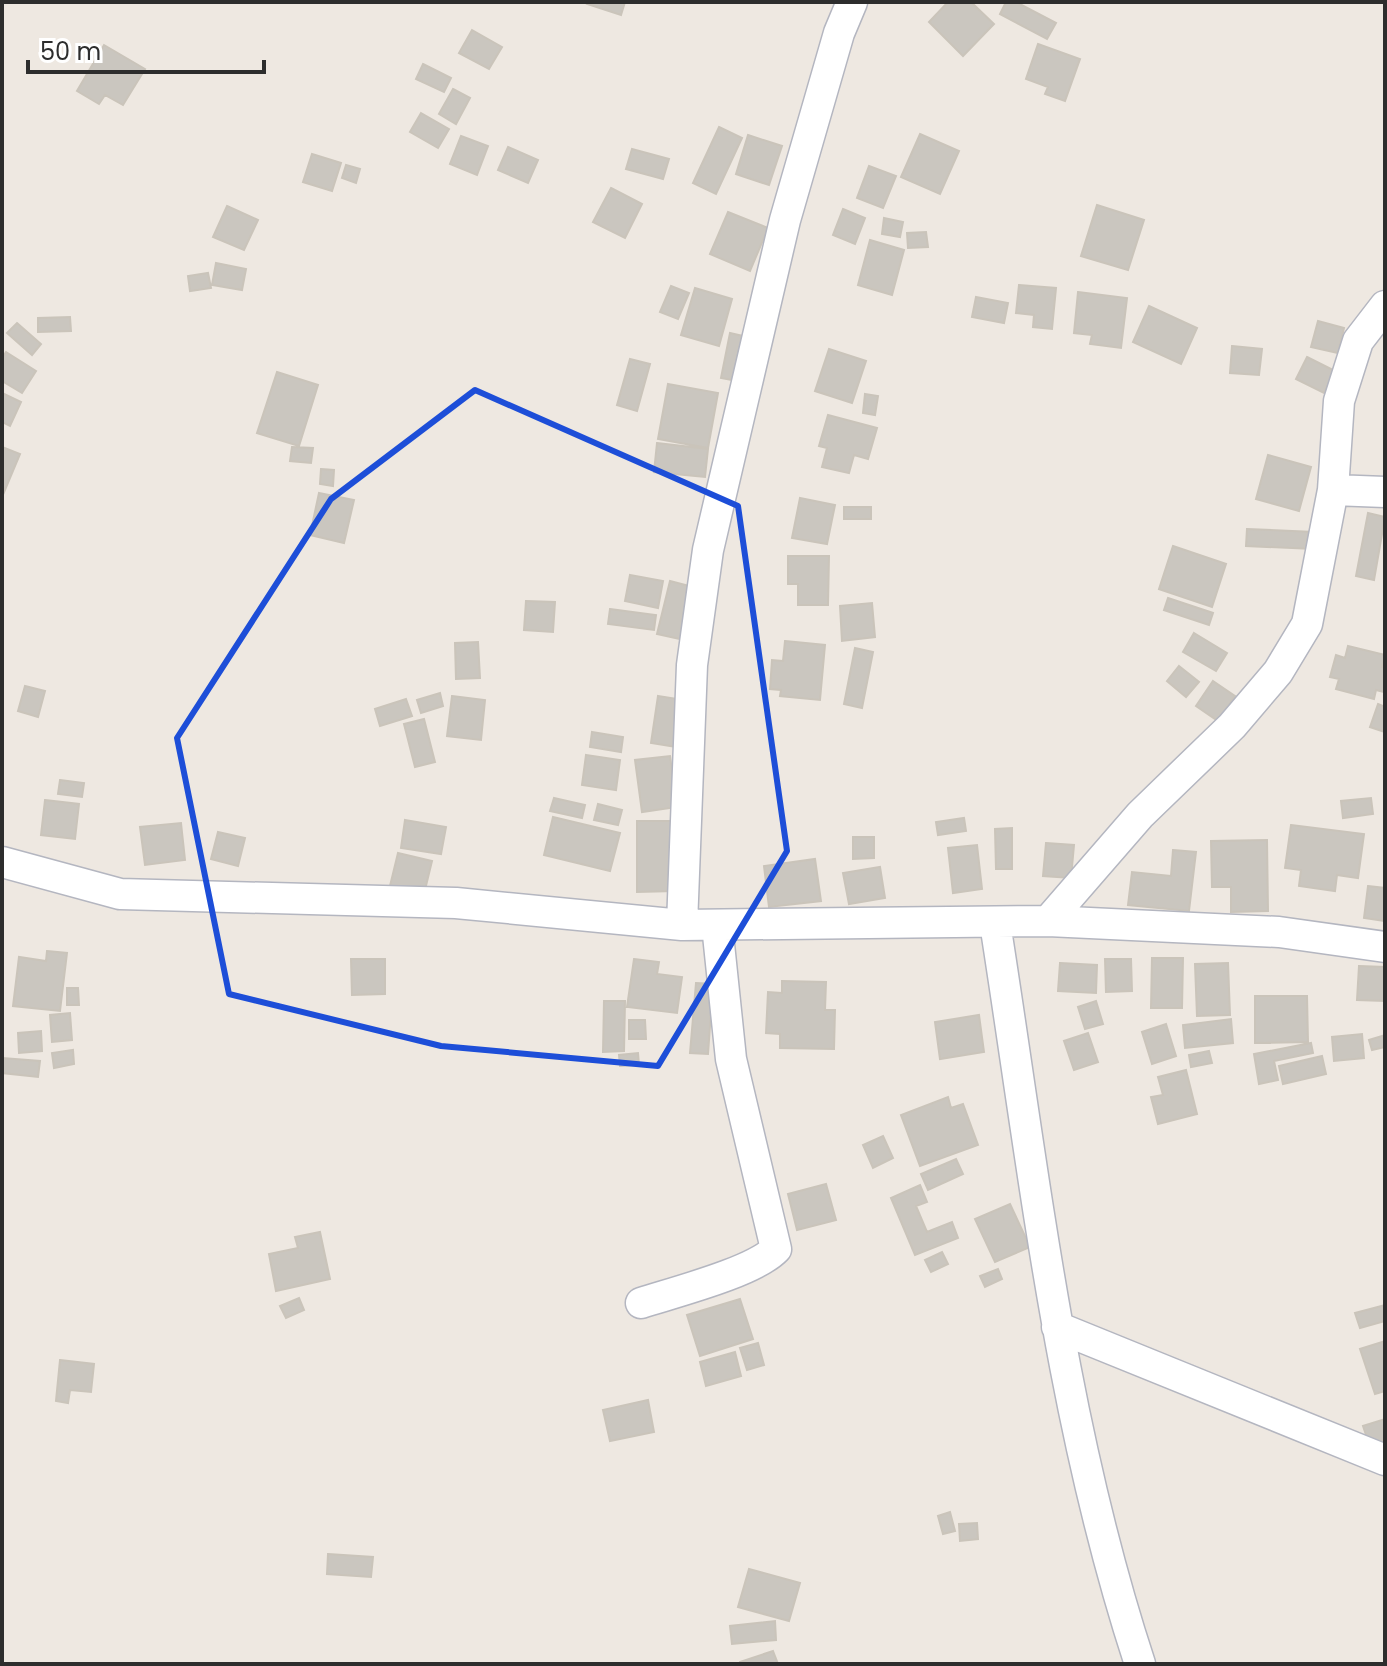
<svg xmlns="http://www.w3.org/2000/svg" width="1387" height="1666" font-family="Poppins,sans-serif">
<rect width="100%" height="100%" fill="#eee8e1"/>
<path fill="#cac6bf" stroke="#cac4ba" stroke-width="2" d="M588 2H625L621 15 587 4Z
M948 2H971L994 24 963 56 929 22Z
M1006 2H1016L1056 23 1047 39 1000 14Z
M472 30 502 47 489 69 459 53Z
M1038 44 1080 59 1065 101 1045 94 1048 87 1026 79Z
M104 45 145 69 123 105 105 95 99 104 77 91Z
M423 64 451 78 444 92 416 79Z
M453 89 470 98 456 124 439 114Z
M421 113 449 129 438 148 410 132Z
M719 127 742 138 716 194 693 183Z
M920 134 959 151 940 194 901 177Z
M748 135 782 146 769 185 736 174Z
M461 136 488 146 477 175 450 164Z
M508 147 538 160 528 183 498 170Z
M632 149 669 159 663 179 626 169Z
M312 154 341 163 332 191 303 182Z
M346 165 360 169 356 183 342 178Z
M869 166 896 176 883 208 857 198Z
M611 188 642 204 625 238 593 222Z
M1097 205 1144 220 1128 270 1081 256Z
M227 206 258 220 244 250 213 237Z
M843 209 865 218 855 244 833 235Z
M728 212 768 228 750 271 710 254Z
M884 218 903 222 900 237 882 234Z
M926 232 928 247 908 248 907 233Z
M870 240 904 250 892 295 858 285Z
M216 263 246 269 242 290 212 285Z
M208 273 211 288 190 291 188 276Z
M1019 285 1056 288 1052 329 1033 327 1034 315 1016 313Z
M671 286 689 293 678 319 660 312Z
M695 288 732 299 719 346 681 335Z
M1078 292 1127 298 1121 348 1090 344 1092 335 1074 333Z
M976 297 1008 303 1004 323 972 317Z
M1149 306 1197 328 1181 364 1133 342Z
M70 317 71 331 38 332V318Z
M1318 321 1344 328 1338 353 1311 347Z
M17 323 41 344 32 355 7 333Z
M730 333 752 338 743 382 721 378Z
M1232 346 1262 349 1259 375 1230 373Z
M829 349 866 361 852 403 815 391Z
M6 352 36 371 22 393 2 381V358Z
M1307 357 1335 371 1324 393 1296 379Z
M630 359 650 364 637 411 617 405Z
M277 372 318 385 299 446 257 433Z
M668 384 718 393 708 448 658 439Z
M2 393 21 402 10 426 2 422Z
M865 394 878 396 875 415 863 413Z
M828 415 877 428 868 459 854 455 849 473 822 467 827 448 819 446Z
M657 443 708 449 705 477 654 472Z
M2 447 20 454 2 497Z
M292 447 313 448 311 463 290 461Z
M1268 455 1311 467 1299 511 1256 499Z
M321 469 334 470 333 486 320 484Z
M319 493 354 500 344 543 310 535Z
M800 498 835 505 827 544 792 538Z
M844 507H871V519H844Z
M1368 513 1385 517 1374 580 1356 576Z
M1247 529 1314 532 1313 549 1246 546Z
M1173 546 1226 564 1212 607 1159 589Z
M788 556H829L828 605H798V584H788Z
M630 575 663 581 658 608 625 601Z
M670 581 693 587 680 639 657 634Z
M1168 598 1213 613 1209 625 1164 610Z
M526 601 555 602 553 632 524 630Z
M872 603 875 637 842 641 840 606Z
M610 609 656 615 654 630 608 624Z
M1194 633 1227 653 1216 671 1183 652Z
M785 641 825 645 820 700 780 696 781 690 770 689 772 660 783 661Z
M478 642 480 678 456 679 455 643Z
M1348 646 1385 655 1382 667 1385 668V687L1384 692 1376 690 1374 699 1336 689 1339 679 1330 677 1336 655 1345 658Z
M855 648 873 652 862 708 844 704Z
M1179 666 1199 682 1186 697 1167 681Z
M1213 681 1235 696 1218 721 1196 706Z
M25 686 45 691 38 717 18 711Z
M440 693 443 706 421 713 417 700Z
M452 696 485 700 481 740 447 736Z
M658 696 690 701 683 748 651 743Z
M406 699 412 716 380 726 375 709Z
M1378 704 1385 707V732L1370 727Z
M424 719 435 762 415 767 404 724Z
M592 732 623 737 621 752 590 747Z
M586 755 620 760 616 790 582 785Z
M670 756 677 807 642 812 635 760Z
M60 780 84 783 82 797 58 794Z
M554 798 585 805 582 818 550 811Z
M1371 798 1373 814 1343 818 1341 801Z
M45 800 79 804 75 839 41 835Z
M598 804 622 810 618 825 594 820Z
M553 817 620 833 610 871 544 855Z
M964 818 966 831 938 835 936 822Z
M405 820 446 827 441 854 401 848Z
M637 821H675V891L637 892Z
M181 823 185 860 145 865 140 827Z
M1291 825 1364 834 1358 878 1337 875 1335 891 1299 886 1301 870 1285 868Z
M1012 828V869H996L995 829Z
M218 832 245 838 238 866 211 859Z
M853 837H874V858L853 859Z
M1267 840 1268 911 1231 912V887H1212L1211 841Z
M1046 843 1074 845 1071 878 1043 876Z
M977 845 982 889 953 893 948 848Z
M1173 850 1196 852 1189 911 1128 905 1132 872 1171 876Z
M398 853 432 861 424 894 390 886Z
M815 859 821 901 769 907 764 866Z
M880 867 885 898 849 904 843 873Z
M1368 886 1385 888V921L1364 918Z
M47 951 67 953 60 1011 13 1006 19 957 46 961Z
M1152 958H1183L1182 1008H1151Z
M351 959H385V994L352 995Z
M634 959 659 962 657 974 682 977 677 1013 627 1007Z
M1105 959H1131L1132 991 1106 992Z
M1060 963 1097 965 1096 993 1058 991Z
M1228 963 1230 1015 1197 1016 1195 964Z
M1359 966 1385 967V1001L1357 1000Z
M782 981 826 982 825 1010H835L834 1049 780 1048V1034L766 1033 768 992 782 993Z
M696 983 713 984 708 1054 690 1053Z
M67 988H78L79 1005H67Z
M1255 996H1307L1308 1042 1255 1043Z
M604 1001H625L624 1051 603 1052Z
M1096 1001 1103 1024 1085 1029 1078 1007Z
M70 1013 72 1040 52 1042 50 1015Z
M979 1015 984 1052 940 1059 935 1022Z
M1231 1019 1233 1043 1185 1048 1183 1025Z
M629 1020H645L646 1039H629Z
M1166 1024 1176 1056 1152 1064 1142 1032Z
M41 1031 42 1051 19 1053 18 1033Z
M1088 1033 1098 1062 1074 1070 1064 1041Z
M1362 1034 1364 1058 1334 1061 1332 1037Z
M1385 1035V1047L1372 1050 1369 1040Z
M1311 1043 1313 1053 1274 1061 1278 1080 1259 1084 1254 1054Z
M73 1050 74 1064 54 1068 52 1053Z
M1209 1051 1212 1063 1191 1067 1189 1055Z
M638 1053 639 1065 620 1066 619 1055Z
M1322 1056 1326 1074 1283 1084 1279 1066Z
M2 1058 40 1061 38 1077 2 1073Z
M1186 1070 1197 1114 1158 1124 1151 1097 1163 1095 1158 1077Z
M948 1097 951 1108 963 1104 978 1145 920 1166 901 1115Z
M883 1136 893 1158 873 1168 863 1145Z
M956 1159 963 1174 928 1190 921 1174Z
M826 1184 836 1220 797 1230 788 1194Z
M920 1185 927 1202 916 1206 927 1232 952 1222 958 1238 915 1255 891 1198Z
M1010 1204 1030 1247 995 1262 975 1219Z
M320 1232 330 1279 276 1291 269 1254 298 1248 295 1237Z
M942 1252 948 1264 931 1272 925 1260Z
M998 1269 1002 1279 985 1287 980 1276Z
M299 1298 304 1310 286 1318 280 1306Z
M740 1299 753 1339 700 1356 687 1315Z
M1385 1305V1321L1360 1328 1355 1313Z
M1385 1341V1391L1375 1394 1360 1349Z
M758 1343 764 1365 747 1370 740 1348Z
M735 1352 741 1376 706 1386 700 1362Z
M60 1360 94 1364 91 1392 70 1390 68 1403 56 1401Z
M648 1400 654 1432 610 1441 603 1410Z
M1385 1419V1449L1372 1453 1363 1426Z
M950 1512 955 1531 943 1534 938 1516Z
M977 1523 978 1539 960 1541 959 1524Z
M328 1554 373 1557 371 1577 327 1574Z
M749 1569 800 1583 789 1621 738 1607Z
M775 1621 776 1640 732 1644 730 1626Z
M773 1651 778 1664H740V1662Z"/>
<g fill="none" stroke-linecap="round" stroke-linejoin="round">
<defs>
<path id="street" d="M1333 490 1385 492
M2 862 120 894 456 903 682 925 1048 921 1279 932 1385 947
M1048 921 1140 815 1232 726 1278 672 1307 624 1333 490 1339 401 1358 341 1385 306
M995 923C1034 1171 1061 1424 1140 1664
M682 925 692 665 708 550 785 220 839 33 852 2
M641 1303C675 1292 754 1272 776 1249L731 1059 717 925
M1057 1327 1385 1460"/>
</defs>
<use href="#street" stroke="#b4b6c0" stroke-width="33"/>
<use href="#street" stroke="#fff" stroke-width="30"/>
</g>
<path fill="none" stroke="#1d4ed8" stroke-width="6" stroke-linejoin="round" d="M475 390 738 506 787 851 658 1066 441 1046 229 994 177 738 331 499Z"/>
<rect width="1387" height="1666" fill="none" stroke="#2d2d2d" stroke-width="8"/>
<path d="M28 60v12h236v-12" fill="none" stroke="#2d2d2d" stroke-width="4"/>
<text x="40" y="60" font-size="24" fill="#2d2d2d" stroke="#ffffff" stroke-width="6" paint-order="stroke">50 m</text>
</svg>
